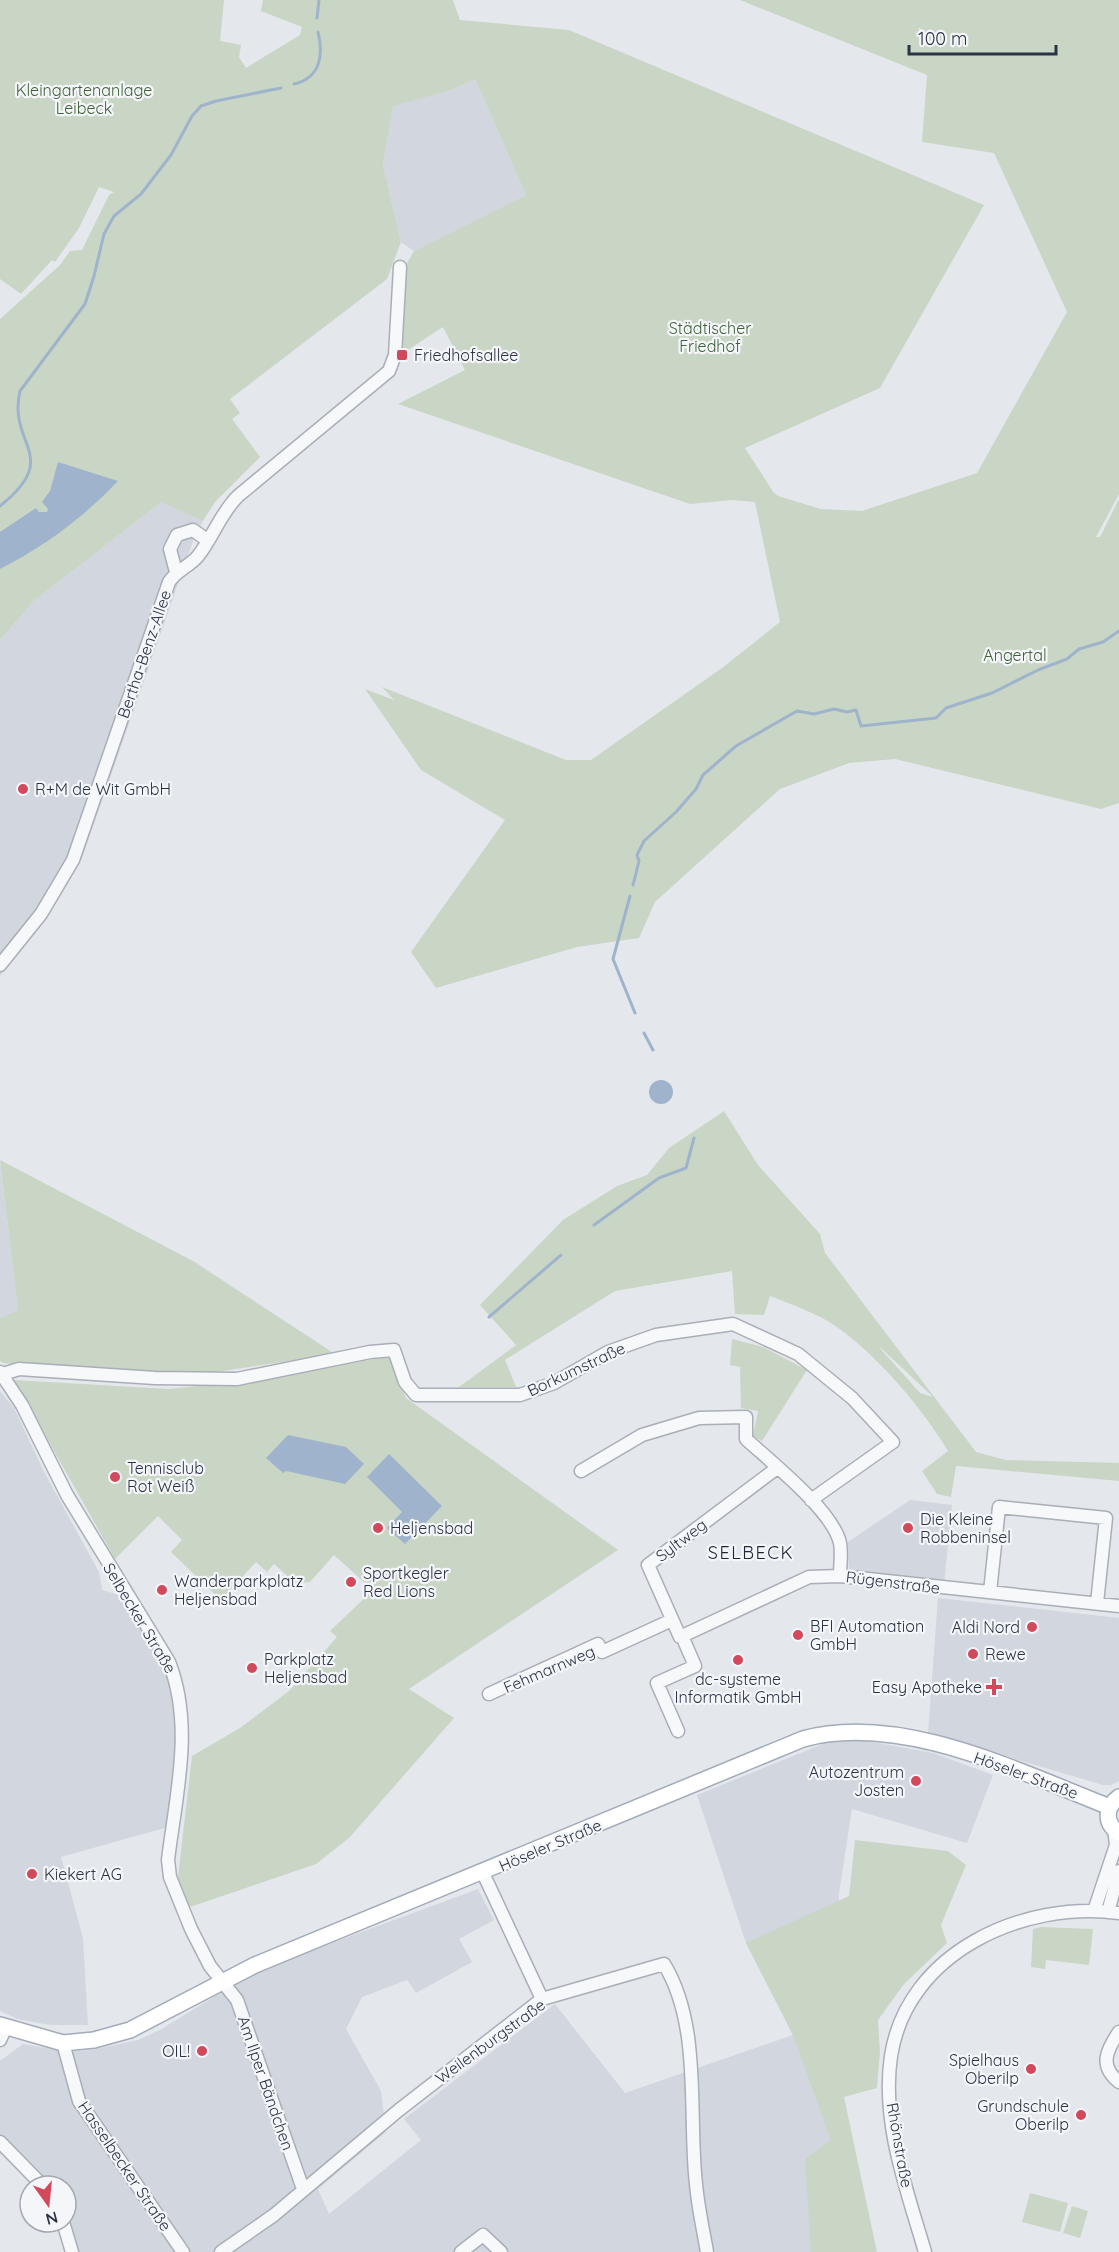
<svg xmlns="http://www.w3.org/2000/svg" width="1119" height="2252" font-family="Quicksand,sans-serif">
<rect width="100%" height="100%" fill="#e4e7ec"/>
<path fill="#d2d6de" d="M475 79 526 195 414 251 401 242 383 165 393 105 451 90Z
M162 501 203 521 194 538 82 858 41 926 0 976V640L34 601Z
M0 1161 18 1310 0 1318Z
M0 1391 14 1408 43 1470 99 1572 102 1590 119 1595 149 1634 167 1671 176 1705 177 1739 168 1827 61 1857 83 1938 88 2025H50L17 2019 0 2011Z
M910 1500 952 1505 944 1584 849 1572 848 1542Z
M938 1598 1119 1618V1781L1111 1785H1103L928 1733Z
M861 1740 933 1753 993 1775 967 1843 852 1809 839 1893 836 2010 852 2252H75L66 2221V2186H46L0 2138V2061L23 2044 68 2052 92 2050 138 2040 160 2030 238 1982 286 1960 478 1889 494 1920 459 1939 472 1962 416 1993 407 1980 362 1997 346 2029 381 2091 386 2132 318 2189 329 2214 421 2140 404 2119 555 2004 625 2093 793 2035 746 1943 697 1795 825 1743Z"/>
<path fill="#c9d6c5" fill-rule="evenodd" d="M0 0H224L220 41 241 45 239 57 246 68 300 35 302 27 261 11 263 0H453L460 20 569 30 984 205 880 388 745 448 774 493 778 496 821 509 862 511 977 473 1067 312 994 153 922 142 927 75 740 0H1119V494L1096 537H1100L1119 499V803L1101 809 895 759 849 763 780 789 655 902 639 938 577 947 436 988 411 952 505 820 421 770 365 689 394 700 382 687 566 760H591L722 668 780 622 755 502 732 500 690 504 398 404 465 370 443 327 400 355 407 263 414 251 526 195 475 79 451 90 393 106 383 165 401 242 387 279 230 399 240 413 232 419 260 457 215 502 203 521 161 502 34 601 0 640V319L60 265 70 251 82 250 109 195 114 192 99 187 79 228 55 262 52 260 21 294 0 279Z
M724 1111 758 1165 820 1234 825 1253 976 1452 1006 1460 1119 1463V1481L956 1466 951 1497 937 1494 922 1471 948 1451C922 1408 878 1356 837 1327 817 1313 793 1305 770 1296L764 1315 735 1314 732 1271 615 1291 505 1360 516 1387H459L516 1345 480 1305 563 1220 617 1186 647 1175 669 1148ZM879 1347H880L933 1397 920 1393Z
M0 1160 193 1261 335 1354 216 1372 111 1371 3 1363 0 1361V1318L18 1310Z
M732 1339 763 1347 807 1370 762 1441 753 1436 758 1411 741 1408 740 1367 730 1365Z
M389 1357 406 1398 618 1550 409 1689 454 1718 349 1838 316 1864 190 1907 178 1877 192 1756 240 1728 289 1691 337 1637 330 1631 373 1590 334 1555 310 1582 295 1583 274 1564 267 1572 256 1562 221 1600 171 1552 182 1540 158 1516 115 1559 14 1380 168 1389 245 1381 341 1360 350 1363Z
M855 1840 948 1851 966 1865 941 1925 947 1943 904 1984 878 2020 880 2052 877 2088 844 2097 877 2252H811L805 2159 831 2140 793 2035 746 1943 849 1896Z
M1041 1927 1093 1929 1089 1965 1046 1960 1045 1969 1031 1967 1033 1929Z
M1030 2193 1068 2203 1060 2232 1022 2222Z
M1072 2206 1088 2211 1080 2238 1063 2233Z"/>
<path fill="#9fb4cc" d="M58 462 118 481C83 518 45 546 0 569V532L36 508 39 512H47L48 509 42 502 50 491Z
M649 1092a12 12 0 1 1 24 0a12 12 0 1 1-24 0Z
M288 1435 346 1447 364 1464 345 1484 286 1471 283 1473 266 1458Z
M389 1454 442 1506 405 1544 387 1528 402 1512 367 1477Z"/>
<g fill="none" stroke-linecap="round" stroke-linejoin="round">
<path stroke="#9fb4cc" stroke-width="3" d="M317 18 319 0
M294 84C320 78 324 56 318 32
M0 506C63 456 7 445 20 391L85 304 94 276 104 234 114 216 141 194 171 155 192 116 201 106 216 101 281 88
M633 885 639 861 637 855 644 841 676 812 696 789 703 775 736 746 797 711 814 714 834 709 847 712 856 710 861 726 936 718 946 708 992 693 1038 670 1067 659 1079 649 1103 642 1119 631
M630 896 613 959 635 1013
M644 1033 653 1050
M594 1225 659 1178 686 1168 694 1138
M489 1317 561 1255"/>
<defs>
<path id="minor" d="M176 572 170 549 177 535 193 530 207 540
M0 965 41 914 73 860 169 582C177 570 190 566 198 556 213 537 220 514 238 496L389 371 395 355 400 267
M0 1372 22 1405 67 1495 169 1662C194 1726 176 1794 168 1860L170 1877 191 1929 210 1966 237 2000 303 2189
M3 1374 19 1369 155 1378 237 1379 370 1352 394 1350 405 1382 416 1395H520L554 1383 608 1352 656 1335 733 1324 798 1354 852 1398 893 1442 811 1500
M777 1468 648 1565 680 1637 809 1577 840 1576 1119 1606
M581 1471 642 1435 699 1418 746 1417V1439C771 1462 833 1511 840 1543 842 1553 840 1565 840 1576
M990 1592 999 1507 1106 1518 1097 1603
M489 1694 598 1644 602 1652 672 1620
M678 1731 657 1683 695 1666 682 1636
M483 1873 542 1999
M1094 1911 1116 1845 1114 1829
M1108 1912 1119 1871
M1119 2032C1106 2051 1099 2066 1119 2082
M0 2040 6 2027
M63 2043 79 2101 183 2252
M0 2142 43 2186
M63 2222 72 2252
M221 2252 274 2215 399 2110 542 1999 664 1964C702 2026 688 2115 696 2184 698 2207 703 2229 707 2252
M461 2252 483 2235 501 2252
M925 2252C907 2190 881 2122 891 2056 907 1952 1024 1900 1119 1913"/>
<path id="major" d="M1119 1797C1105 1807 1104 1823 1119 1833
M0 2025 63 2043 94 2040 130 2030 255 1965 803 1739C901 1712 1019 1772 1110 1807"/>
</defs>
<use href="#minor" stroke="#a9aeb7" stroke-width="15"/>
<use href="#major" stroke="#a3abb8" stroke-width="18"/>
<use href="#minor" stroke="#f7f8fa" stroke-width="12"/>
<use href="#major" stroke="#fff" stroke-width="15"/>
</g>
<g fill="#d1495b" stroke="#f4f6f9" stroke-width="2">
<rect x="396" y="349" width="12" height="12" rx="3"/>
<circle cx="23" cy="789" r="6"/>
<circle cx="115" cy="1477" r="6"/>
<circle cx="378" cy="1528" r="6"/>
<circle cx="908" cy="1528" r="6"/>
<circle cx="351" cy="1582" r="6"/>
<circle cx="162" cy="1590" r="6"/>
<circle cx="1032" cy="1627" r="6"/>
<circle cx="798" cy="1635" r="6"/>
<circle cx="973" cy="1654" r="6"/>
<circle cx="738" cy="1660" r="6"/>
<circle cx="252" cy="1668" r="6"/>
<path d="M991 1678h6v6h6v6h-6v6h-6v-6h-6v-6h6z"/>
<circle cx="916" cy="1781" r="6"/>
<circle cx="32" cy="1874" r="6"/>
<circle cx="202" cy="2051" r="6"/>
<circle cx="1031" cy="2069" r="6"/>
<circle cx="1081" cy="2115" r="6"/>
</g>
<g text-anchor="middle" stroke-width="4.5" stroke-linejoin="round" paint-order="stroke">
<g font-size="16" fill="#3f6138" stroke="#f4f6f9">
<text x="84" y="96">Kleingartenanlage<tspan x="84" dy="18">Leibeck</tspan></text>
<text x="710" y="334">Städtischer<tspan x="710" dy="18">Friedhof</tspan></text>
<text x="1015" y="661">Angertal</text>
</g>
<g font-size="16" fill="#2b3445" stroke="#f4f6f9" text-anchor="start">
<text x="414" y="361">Friedhofsallee</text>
<text x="35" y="795">R+M de Wit GmbH</text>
<text x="127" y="1474">Tennisclub<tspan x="127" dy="18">Rot Weiß</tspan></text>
<text x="920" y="1525">Die Kleine<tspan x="920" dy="18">Robbeninsel</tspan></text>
<text x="390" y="1534">Heljensbad</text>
<text x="363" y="1579">Sportkegler<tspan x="363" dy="18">Red Lions</tspan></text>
<text x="174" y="1587">Wanderparkplatz<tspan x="174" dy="18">Heljensbad</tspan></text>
<text x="810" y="1632">BFI Automation<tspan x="810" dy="18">GmbH</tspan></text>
<text x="1020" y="1633" text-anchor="end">Aldi Nord</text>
<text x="985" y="1660">Rewe</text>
<text x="264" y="1665">Parkplatz<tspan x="264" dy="18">Heljensbad</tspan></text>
<text x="738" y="1685" text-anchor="middle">dc-systeme<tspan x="738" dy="18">Informatik GmbH</tspan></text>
<text x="982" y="1693" text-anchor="end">Easy Apotheke</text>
<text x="904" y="1778" text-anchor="end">Autozentrum<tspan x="904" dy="18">Josten</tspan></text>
<text x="44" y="1880">Kiekert AG</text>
<text x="190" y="2057" text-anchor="end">OIL!</text>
<text x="1019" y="2066" text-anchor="end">Spielhaus<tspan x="1019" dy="18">Oberilp</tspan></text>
<text x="1069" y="2112" text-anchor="end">Grundschule<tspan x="1069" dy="18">Oberilp</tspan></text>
</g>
<g font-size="16" fill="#2b3445" stroke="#f4f6f9">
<text transform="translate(144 654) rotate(-71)" y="6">Bertha-Benz-Allee</text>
<text transform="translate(576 1369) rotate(-25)" y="6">Borkumstraße</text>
<text transform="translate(681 1540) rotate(-37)" y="6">Syltweg</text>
<text transform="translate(893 1582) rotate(7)" y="6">Rügenstraße</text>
<text transform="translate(140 1618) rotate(59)" y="6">Selbecker Straße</text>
<text transform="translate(549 1669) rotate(-23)" y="6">Fehmarnweg</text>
<text transform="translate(1026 1775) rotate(20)" y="6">Höseler Straße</text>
<text transform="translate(550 1845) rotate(-23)" y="6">Höseler Straße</text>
<text transform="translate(490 2041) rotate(-36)" y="6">Weilenburgstraße</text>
<text transform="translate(266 2083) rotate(71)" y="6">Am Ilper Bändchen</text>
<text transform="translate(900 2145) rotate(80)" y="6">Rhönstraße</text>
<text transform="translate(125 2166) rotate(56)" y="6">Hasselbecker Straße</text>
</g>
<g font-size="18" letter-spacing="1.5" fill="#1d2536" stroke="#f4f6f9">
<text x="751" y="1559">SELBECK</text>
</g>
</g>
<g transform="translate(48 2204) rotate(165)"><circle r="28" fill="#f4f6f9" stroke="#a4a8b1" stroke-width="1.5"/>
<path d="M0-4.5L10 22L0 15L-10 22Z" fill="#d1495b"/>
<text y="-9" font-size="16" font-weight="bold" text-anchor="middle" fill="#2b3445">N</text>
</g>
<path d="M909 45v9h147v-9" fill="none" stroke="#2b3445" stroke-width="3"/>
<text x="918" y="45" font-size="18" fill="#2b3445" stroke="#f4f6f9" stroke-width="4.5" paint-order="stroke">100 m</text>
</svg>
